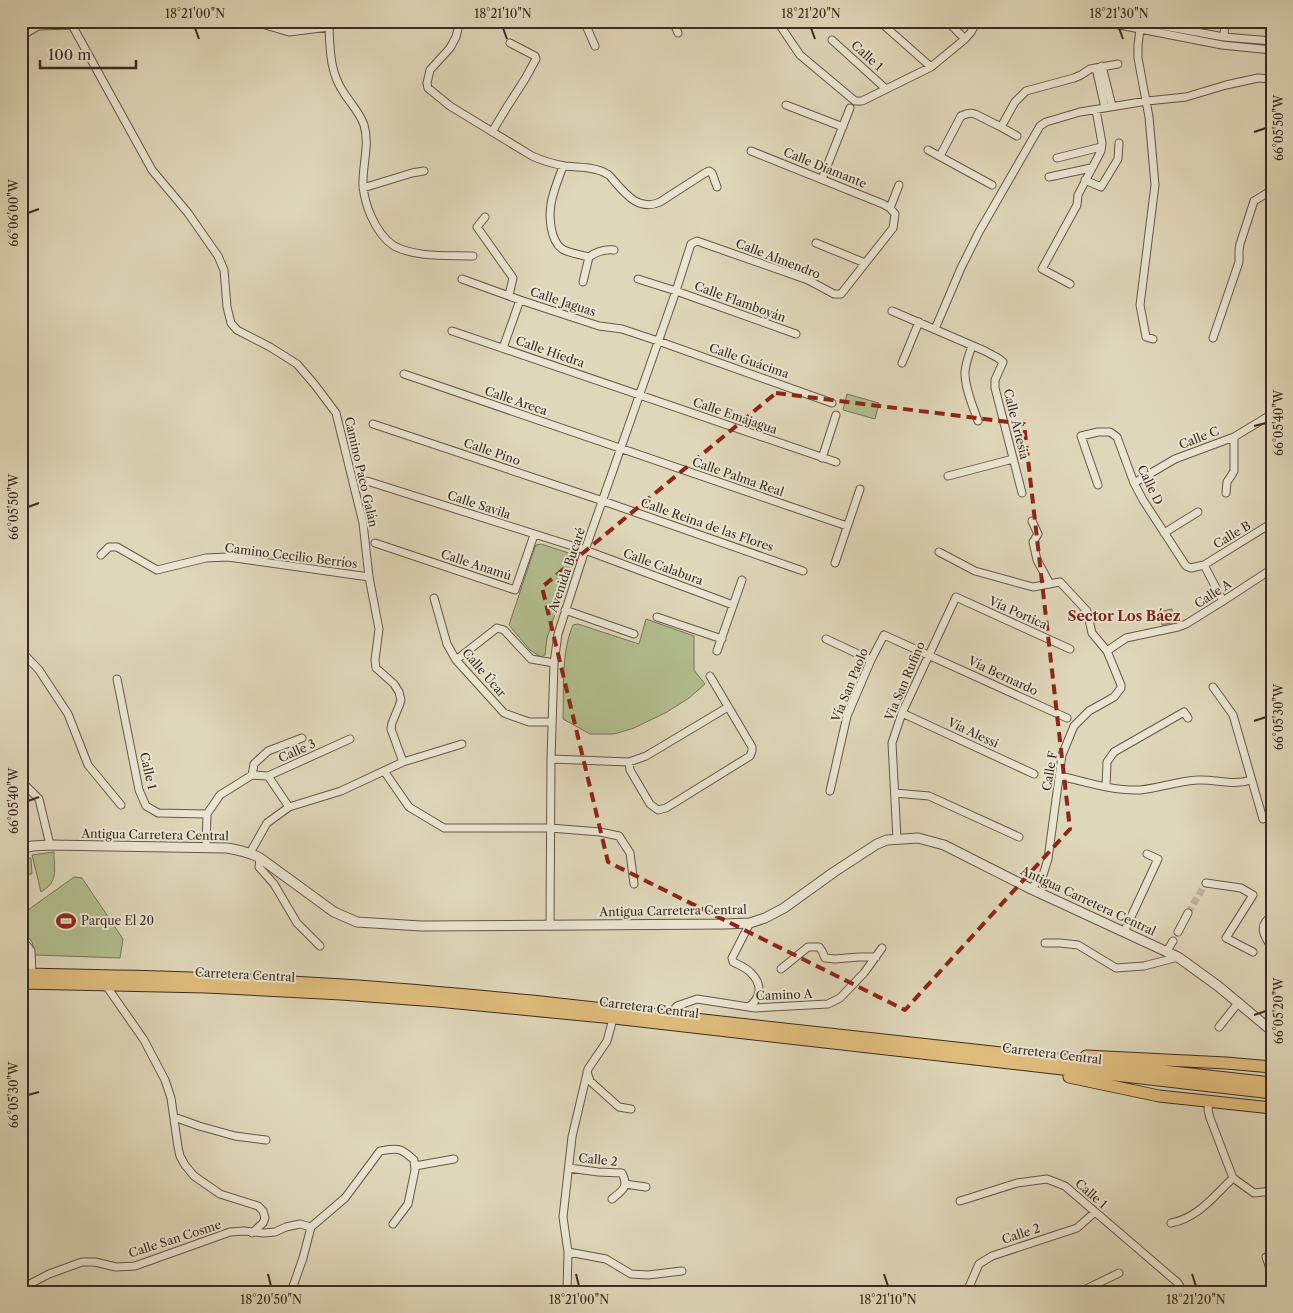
<svg xmlns="http://www.w3.org/2000/svg" width="1293" height="1313" font-family="'Libre Caslon Text',serif">
<rect width="100%" height="100%" fill="#dfd7b9"/>
<filter id="stains"><feTurbulence type="fractalNoise" baseFrequency=".004" numOctaves="4"/><feColorMatrix values="0 0 0 0 .2 0 0 0 0 .09 0 0 0 0 .02 0 0 0 .5 -.17"/></filter>
<radialGradient id="worn" r=".72"><stop offset=".6" stop-color="#630" stop-opacity="0"/><stop offset="1" stop-color="#630" stop-opacity=".3"/></radialGradient>
<path fill="#b2be8f" stroke="#787458" d="M847 394 879 403 875 419 843 410Z
M541 544 572 554 574 557 547 638 545 655 541 657 530 650 509 625 535 547 536 545Z
M1172 609 1175 622 1162 625 1159 612Z
M646 619 694 636V670L705 684 689 698 667 712 634 728 614 734H590L563 719C564 690 561 652 573 625L578 624 639 644Z
M54 852C54 871 59 881 41 892L32 855Z
M21 858H31L32 874 21 875Z
M74 877 82 878 123 939 120 958 35 955 32 942 21 928V915Z"/>
<g fill="none" stroke-linecap="round" stroke-linejoin="round">
<path stroke="#bfb59b" stroke-width="7" stroke-dasharray="7 3.5" stroke-linecap="butt" d="M1188 913 1206 883"/>
<defs>
<path id="minor" d="M252 21 289 32 329 27 339 21
M460 21 456 37 450 48 430 70 427 83 428 88 450 106 532 156C543 161 554 164 565 166 578 167 596 167 607 174 610 175 613 180 615 182 627 196 640 211 660 202L705 173 709 171 712 173 717 187
M584 21 595 46
M673 21 678 33
M777 21 800 55 855 101H862L931 67 965 39 971 32 977 21
M879 21 931 67
M947 21 965 39
M1099 21 1222 45 1272 50
M1136 21 1224 37 1272 41
M1141 22 1138 45V58L1149 117 1155 185 1140 305 1146 337 1153 339
M72 25 152 170 188 213 218 256 224 270 227 307 231 323 237 330 270 347 297 364 315 385 336 413 363 523 369 577 379 629 375 660 376 668 394 684 399 692 401 700 399 706 392 723 391 729 403 762
M329 27C330 50 330 73 344 93 351 104 360 113 364 125 370 144 362 167 363 186 364 196 367 207 371 216 376 227 383 239 394 246 418 258 447 255 473 256
M21 36 38 26 72 25 79 21
M1224 37 1225 21
M832 40 886 89
M1102 66 1112 106
M1096 68 1105 108
M786 105 843 127
M1001 127 1015 102 1026 91 1074 78 1081 75 1090 69 1118 64
M492 132 507 107 525 79 536 59 535 56 510 43
M928 150 992 185
M940 156 961 116C966 114 970 112 975 114L1001 127 1017 136
M1057 158 1101 147
M563 166C559 178 553 191 551 204 549 217 550 240 562 249 569 253 581 255 589 257 596 252 605 249 614 250
M1049 177 1091 168
M822 179 850 108
M1085 180 1101 187 1118 159 1119 143
M363 188 412 173 424 171
M890 208 899 185
M485 217 477 227 513 278 509 295
M816 243 865 263
M462 279 520 300 599 326 622 329 658 341 832 403
M638 279 676 291 796 334
M583 282 589 257
M1070 284 1042 269 1077 205 1078 195 1101 151 1102 143 1096 110
M892 311 985 351 998 358 1003 362 995 380V388L1022 493
M935 329 961 268 979 232 1040 126 1046 122 1080 112 1147 101 1186 97 1226 85 1258 78 1272 79
M452 331 836 462
M1213 338 1239 262V250L1240 244 1254 201 1272 190
M972 346C969 355 965 364 965 373 965 389 973 406 978 421
M503 348 520 300
M902 363 919 322
M404 374 847 526
M373 424 603 501 803 571
M822 458 836 415
M948 476 1013 459
M367 481 585 550 733 605
M1134 483 1175 459 1234 437 1272 414
M1098 485 1081 436 1098 432H1110L1117 437 1134 483 1143 500 1186 566 1191 568 1204 565 1272 523
M1226 493 1227 482 1231 476 1234 471V437
M1032 521 1038 534 1033 542 1037 560 1050 584
M1164 533 1198 512
M375 543 515 590 534 535
M939 552 975 571 1033 587 1060 582 1087 611 1092 633 1107 651 1121 685V688L1114 697 1089 711 1074 726 1062 755 1048 859 1043 875 1031 889
M101 555 109 547H117L157 570 206 558 228 557 369 577
M835 563 860 489
M1204 565 1223 601
M434 598 447 644 456 660 504 713 529 722H552
M565 610 634 634
M657 617 722 639
M826 639 871 660
M21 651 39 670 68 714 88 765 121 805
M717 651 742 580
M1107 651 1126 638 1178 627 1186 624 1223 601 1272 569
M456 660 497 628 504 630 531 659 554 663
M117 679 139 790 146 806 158 813 207 814
M1213 687 1233 715 1263 819
M902 713 1034 774
M551 759 629 762 646 756 728 707
M629 762 630 770 650 804 658 810 666 808 750 756 752 751V747L710 676
M384 771 409 807 444 828H550L600 832 619 836 630 853 634 884
M252 775 268 776 350 739
M268 776 289 807
M1060 776C1086 782 1113 791 1140 790 1160 788 1178 781 1198 780 1216 779 1233 786 1251 780
M21 781 39 799 50 845
M1106 787 1107 762 1114 752 1184 712 1188 718
M830 791 847 716 871 660 884 635 1067 718
M895 793 929 796 1019 837
M897 839 892 743 902 713 956 597 1070 649
M206 848 207 814 220 795 252 775 254 764 268 751 302 738
M250 853 267 823 289 807 341 791 403 762 462 744
M260 858 259 867 274 884 297 923 320 946
M1206 883 1241 888 1253 895 1226 938 1253 952
M1272 916C1257 926 1264 936 1272 948
M550 926 551 759 554 663 558 634 585 550 676 291 691 244 697 241 808 280 834 294H841L893 228 895 214 890 208 883 204 751 151
M1124 932 1158 859 1147 854
M1178 932 1188 913
M21 938 31 951 32 974
M1045 943H1060L1078 945 1116 968 1144 966 1178 957
M1167 951 1173 941
M781 969 808 947H819L822 951 825 958 835 959 859 957H876
M105 984 144 1040 165 1080 171 1098 178 1147 180 1156 185 1165 194 1176 220 1194 258 1206 263 1211 265 1218 263 1223 252 1233
M749 1007C761 997 763 985 751 973 747 968 739 965 733 962L732 958 750 923
M668 1016 677 1006 697 999 755 1008 828 1004 840 998 864 973 882 948
M1219 1027 1238 1003
M587 1072 590 1081 619 1107 631 1109
M1209 1101 1208 1110 1210 1118 1233 1178 1254 1193 1272 1191
M174 1117 199 1126 235 1136 266 1140
M415 1166 454 1159
M569 1168 598 1172 622 1173C629 1187 623 1190 612 1199
M625 1184 646 1187
M960 1201 1017 1183 1047 1179 1065 1186 1178 1283 1183 1292
M1171 1223C1198 1218 1214 1196 1233 1178
M1271 1226 1272 1225
M311 1227 345 1198 380 1151C398 1148 400 1147 414 1160L415 1170 408 1204 393 1224
M568 1252 606 1259 631 1274 648 1275 682 1271
M1266 1257 1272 1274
M24 1292 28 1285 49 1274 82 1262H95L116 1267 135 1266 230 1232 244 1231 264 1233 275 1232 286 1227 300 1224 311 1227
M291 1292 303 1258 311 1227
M567 1292 568 1252 563 1217 572 1137 588 1069 607 1041 614 1015
M971 1292 969 1287 979 1264 992 1256 1077 1228 1095 1212
M1080 1292 1119 1273"/>
<path id="tertiary" d="M21 848 33 846 50 845 227 848C239 850 249 852 260 858L334 912 357 922 421 926 725 924 750 923 765 918 784 908 834 872 877 844 887 840 918 838 944 845 1031 889 1178 957 1218 986 1272 1031"/>
<path id="trunk" d="M21 974C128 976 236 978 343 985 406 989 469 995 532 1001L1272 1083
M21 983 206 987 341 994 437 1001 614 1018 1272 1093
M1086 1056 1226 1063 1272 1067
M1069 1077 1159 1096 1272 1108"/>
</defs>
<use href="#minor" stroke="#665647" stroke-width="9"/>
<use href="#tertiary" stroke="#665647" stroke-width="11"/>
<use href="#trunk" stroke="#3d2b21" stroke-width="13"/>
<use href="#minor" stroke="#eae5d2" stroke-width="7"/>
<use href="#tertiary" stroke="#eae5d2" stroke-width="9"/>
<use href="#trunk" stroke="#e0bc7c" stroke-width="11"/>
</g>
<path fill="none" stroke="#8f2418" stroke-width="4" stroke-dasharray="10 6" stroke-linejoin="round" d="M776 393 1024 424 1070 829 905 1010 608 862 542 587Z"/>
<path fill="none" stroke="#3d2b21" stroke-width="2" d="M195 28 199 39M503 28 507 39M811 28 815 39M1119 28 1123 39M1254 132 1266 128M28 213 39 209M1254 426 1266 423M28 507 39 503M1254 721 1266 717M28 801 39 797M1254 1015 1266 1011M28 1095 39 1092M268 1274 271 1286M576 1274 579 1286M884 1274 888 1286M1192 1274 1196 1286"/>
<defs>
<symbol id="stadium-bare" viewBox="-9 -9 18 18"><path d="M0-5a6.5 5 0 1 0 0 10a6.5 5 0 1 0 0-10ZM-3.5-1.8h7v3.6h-7Z" fill="#8f2418" stroke="#eae5d2" stroke-width="2.5" paint-order="stroke"/></symbol>
</defs>
<g fill-rule="evenodd">
<use href="#stadium-bare" x="52" y="907" width="28" height="28"/>
</g>
<g text-anchor="middle" stroke-width="4" stroke-linejoin="round" paint-order="stroke">
<g font-size="12" fill="#3d2b21" stroke="#eae5d2">
<text transform="translate(867 56) rotate(42)" y="4">Calle 1</text>
<text transform="translate(825 168) rotate(22)" y="4">Calle Diamante</text>
<text transform="translate(778 259) rotate(21)" y="4">Calle Almendro</text>
<text transform="translate(563 302) rotate(18)" y="4">Calle Jaguas</text>
<text transform="translate(740 302) rotate(20)" y="4">Calle Flamboyán</text>
<text transform="translate(550 352) rotate(19)" y="4">Calle Hiedra</text>
<text transform="translate(749 361) rotate(19)" y="4">Calle Guácima</text>
<text transform="translate(516 401) rotate(19)" y="4">Calle Areca</text>
<text transform="translate(735 416) rotate(19)" y="4">Calle Emajagua</text>
<text transform="translate(1016 424) rotate(76)" y="4">Calle Artesia</text>
<text transform="translate(1199 438) rotate(-21)" y="4">Calle C</text>
<text transform="translate(492 452) rotate(19)" y="4">Calle Pino</text>
<text transform="translate(361 472) rotate(77)" y="4">Camino Paco Galán</text>
<text transform="translate(738 477) rotate(19)" y="4">Calle Palma Real</text>
<text transform="translate(1150 485) rotate(64)" y="4">Calle D</text>
<text transform="translate(479 505) rotate(18)" y="4">Calle Savila</text>
<text transform="translate(707 525) rotate(19)" y="4">Calle Reina de las Flores</text>
<text transform="translate(1232 535) rotate(-31)" y="4">Calle B</text>
<text transform="translate(291 556) rotate(7)" y="4">Camino Cecilio Berríos</text>
<text transform="translate(476 565) rotate(18)" y="4">Calle Anamú</text>
<text transform="translate(663 567) rotate(20)" y="4">Calle Calabura</text>
<text transform="translate(567 570) rotate(-71)" y="4">Avenida Bucaré</text>
<text transform="translate(1213 594) rotate(-33)" y="4">Calle A</text>
<text transform="translate(1018 613) rotate(24)" y="4">Vía Portica</text>
<text transform="translate(484 673) rotate(49)" y="4">Calle Úcar</text>
<text transform="translate(1003 676) rotate(25)" y="4">Vía Bernardo</text>
<text transform="translate(905 681) rotate(-67)" y="4">Via San Rufino</text>
<text transform="translate(850 685) rotate(-68)" y="4">Vía San Paolo</text>
<text transform="translate(973 733) rotate(25)" y="4">Vía Alessi</text>
<text transform="translate(297 751) rotate(-24)" y="4">Calle 3</text>
<text transform="translate(148 771) rotate(77)" y="4">Calle 1</text>
<text transform="translate(1050 771) rotate(-80)" y="4">Calle F</text>
<text transform="translate(155 835) rotate(1)" y="4">Antigua Carretera Central</text>
<text transform="translate(1088 901) rotate(25)" y="4">Antigua Carretera Central</text>
<text transform="translate(673 911) rotate(-1)" y="4">Antigua Carretera Central</text>
<text transform="translate(245 975) rotate(3)" y="4">Carretera Central</text>
<text transform="translate(784 995) rotate(-2)" y="4">Camino A</text>
<text transform="translate(649 1008) rotate(7)" y="4">Carretera Central</text>
<text transform="translate(1052 1054) rotate(7)" y="4">Carretera Central</text>
<text transform="translate(598 1160) rotate(6)" y="4">Calle 2</text>
<text transform="translate(1091 1194) rotate(41)" y="4">Calle 1</text>
<text transform="translate(1021 1234) rotate(-18)" y="4">Calle 2</text>
<text transform="translate(175 1239) rotate(-18)" y="4">Calle San Cosme</text>
</g>
<g font-size="12" fill="#3d2b21" stroke="#eae5d2" text-anchor="start">
<text x="81" y="925">Parque El 20</text>
</g>
<g font-size="14" font-weight="bold" fill="#7a1f14" stroke="#eae5d2">
<text x="1124" y="621">Sector Los Báez</text>
</g>
</g>
<rect width="1293" height="1313" fill="none" stroke="#dfd7b9" stroke-width="55"/>
<path d="M40 60v8h96v-8" fill="none" stroke="#3d2b21" stroke-width="2.5"/>
<text x="48" y="60" font-size="15" fill="#3d2b21" stroke="#eae5d2" stroke-width="4" paint-order="stroke">100 m</text>
<rect x="28" y="28" width="1238" height="1258" fill="none" stroke="#3d2b21" stroke-width="2"/>
<g font-size="12" text-anchor="middle" fill="#3d2b21">
<text x="195" y="18">18°21'00"N</text>
<text x="503" y="18">18°21'10"N</text>
<text x="811" y="18">18°21'20"N</text>
<text x="1119" y="18">18°21'30"N</text>
<text transform="translate(1279 128) rotate(-90)" y="4">66°05'50"W</text>
<text transform="translate(14 213) rotate(-90)" y="4">66°06'00"W</text>
<text transform="translate(1279 423) rotate(-90)" y="4">66°05'40"W</text>
<text transform="translate(14 507) rotate(-90)" y="4">66°05'50"W</text>
<text transform="translate(1279 717) rotate(-90)" y="4">66°05'30"W</text>
<text transform="translate(14 801) rotate(-90)" y="4">66°05'40"W</text>
<text transform="translate(1279 1011) rotate(-90)" y="4">66°05'20"W</text>
<text transform="translate(14 1095) rotate(-90)" y="4">66°05'30"W</text>
<text x="271" y="1304">18°20'50"N</text>
<text x="579" y="1304">18°21'00"N</text>
<text x="888" y="1304">18°21'10"N</text>
<text x="1196" y="1304">18°21'20"N</text>
</g>
<rect width="100%" height="100%" filter="url(#stains)"/>
<rect width="100%" height="100%" fill="url(#worn)"/>
</svg>
